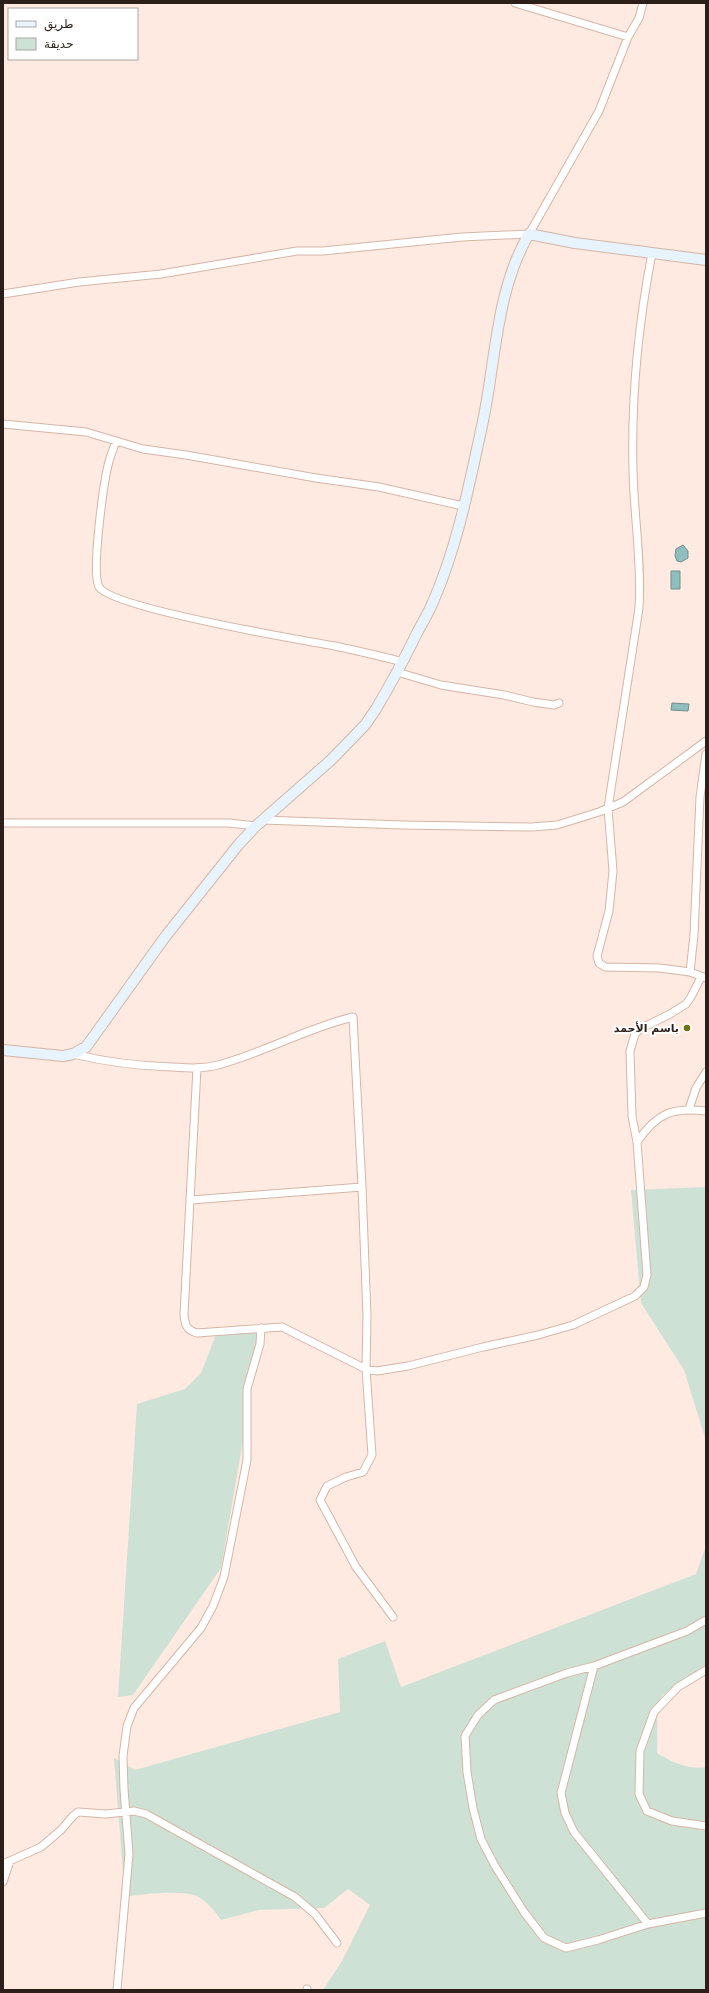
<svg xmlns="http://www.w3.org/2000/svg" width="709" height="1993" font-family="'DejaVu Sans',Cairo,sans-serif">
<rect width="100%" height="100%" fill="#ffeae1"/>
<path fill="#cde2d4" d="M706 1187V1441L684 1370 641 1303 631 1190Z
M263 1324 221 1568 133 1695 118 1697 137 1404 185 1389 201 1373 217 1332Z
M706 1546V1673C693 1678 663 1688 659 1702 656 1713 658 1740 657 1753 672 1762 688 1770 706 1767V1990H323L342 1961 370 1905 348 1889 324 1908 259 1910 221 1920C215 1911 204 1898 194 1895 178 1890 142 1894 125 1897L114 1758 135 1770 340 1712 338 1659 385 1641 401 1687 696 1574Z"/>
<path fill="#8ebebd" stroke="#718e8c" d="M683 545 688 551V558L681 562 677 561 675 556 676 549Z
M671 571H680V589H671Z
M672 703 689 704 688 711 671 710Z"/>
<g fill="none" stroke-linecap="round" stroke-linejoin="round">
<defs>
<path id="street" d="M515 3 628 37
M652 253C638 326 631 397 633 471 634 517 642 562 639 608L608 808 613 871 609 911 597 956 599 963 605 967 660 968 690 972 706 978
M3 294 79 282 161 274 297 251H323L462 237 529 234 599 111 628 37 639 18 643 3
M3 424 86 432 143 449 186 455 316 478 379 487 463 506
M116 441C114 447 112 452 110 458 104 477 91 572 99 587 112 608 301 640 335 646 358 651 381 656 403 662
M397 672 441 685 504 695 533 702 554 705 559 703
M263 820 402 825 532 827 557 825 599 812 623 802 706 741
M3 823H229L256 826
M690 972 694 935 700 797 706 754
M73 1054C106 1062 138 1066 172 1067 188 1068 203 1069 218 1065 264 1053 306 1028 353 1017L362 1187 367 1316 366 1369 372 1455 363 1472 346 1477 327 1486 320 1500 356 1567 393 1617
M197 1068 184 1314C185 1325 186 1330 197 1333L282 1327 366 1369 377 1371 408 1366 483 1347 538 1335 573 1325 635 1296 644 1287 647 1275 637 1142 632 1116 630 1051 635 1034 640 1029 670 1014 686 1004 691 997 701 977
M689 1109 696 1088 706 1072
M637 1142C657 1113 672 1107 706 1111
M191 1200 362 1187
M706 1620 687 1631 594 1666 561 1793 565 1813 574 1832 648 1924 706 1913
M594 1666 567 1673 494 1700 478 1715 465 1736 467 1772 473 1808 481 1839 495 1866 524 1912 544 1938 566 1948 598 1940 648 1924
M706 1670 678 1687 654 1712 640 1751 639 1794 647 1811 672 1821 706 1826
M3 1864 41 1847 61 1830 73 1816 78 1812 106 1814 134 1811 146 1814 295 1897 315 1914 337 1943
M3 1882 10 1861
M117 1990 129 1854 124 1789 123 1756 127 1726 134 1708 201 1628 213 1606 224 1577 247 1460V1389L260 1344 261 1328
M307 1990V1989"/>
<path id="secondary" d="M3 1050 63 1056 73 1054 86 1047 165 937 239 844 256 826 331 760 365 725 376 709C390 685 403 662 415 637 421 625 428 614 433 602 458 545 470 481 483 421 496 359 496 290 529 234L575 243 706 260"/>
</defs>
<use href="#street" stroke="#d6b5a7" stroke-width="9"/>
<use href="#secondary" stroke="#d6b5a7" stroke-width="12"/>
<use href="#street" stroke="#fff" stroke-width="7"/>
<use href="#secondary" stroke="#e7f3fd" stroke-width="10"/>
</g>
<circle fill="#6b731c" stroke="#fff" stroke-width="1.5" cx="687" cy="1028" r="4"/>
<g text-anchor="middle" stroke-width="4" stroke-linejoin="round" paint-order="stroke">
<g font-size="11" font-weight="bold" fill="#2c1f1a" stroke="#fff" text-anchor="end">
<text x="679" y="1032">باسم الأحمد</text>
</g>
</g>
<rect width="709" height="1993" fill="none" stroke="#2c1f1a" stroke-width="8"/>
<rect x="8" y="8" width="130" height="52" fill="#ffffff" stroke="#aba5a3"/>
<rect x="16" y="21" width="20" height="6" fill="#e7f3fd" stroke="#aba5a3"/>
<text x="44" y="28" font-size="12" fill="#2c1f1a">طريق</text>
<rect x="16" y="38" width="20" height="12" fill="#cde2d4" stroke="#aba5a3"/>
<text x="44" y="48" font-size="12" fill="#2c1f1a">حديقة</text>
</svg>
